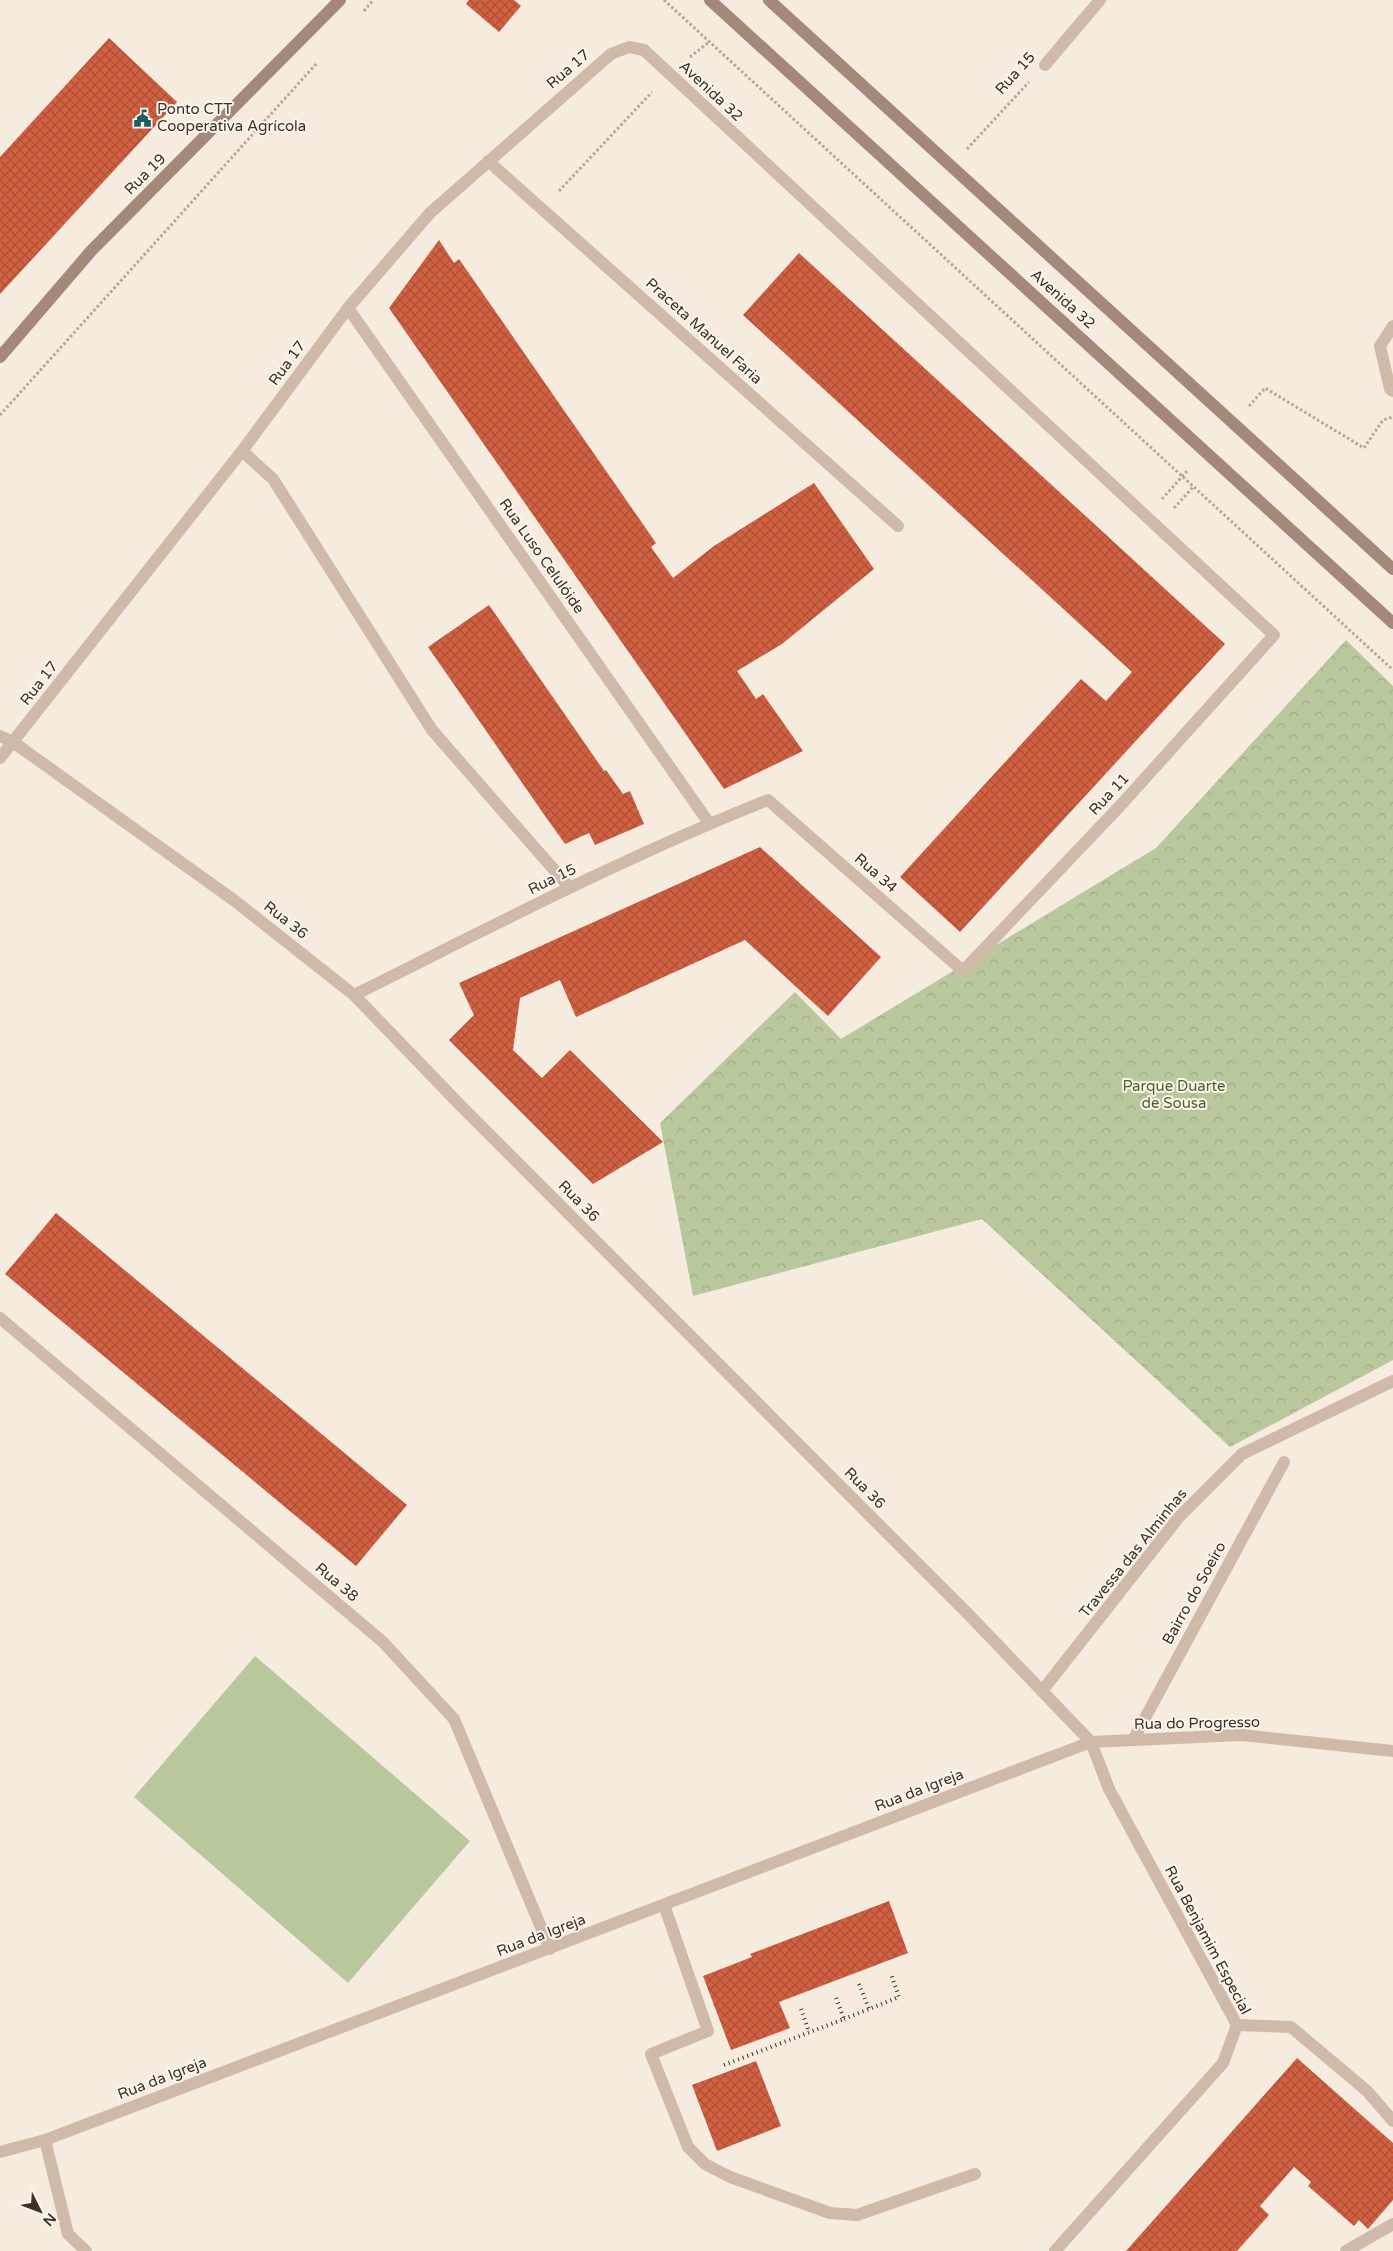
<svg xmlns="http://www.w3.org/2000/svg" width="1393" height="2251" font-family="'Varela Round',sans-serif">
<defs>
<pattern id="park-crowns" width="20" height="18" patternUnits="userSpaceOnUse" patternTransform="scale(1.25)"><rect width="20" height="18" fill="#b9c79d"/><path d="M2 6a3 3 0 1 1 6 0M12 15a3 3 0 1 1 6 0" fill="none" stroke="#a0ab87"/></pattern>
<pattern id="building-cross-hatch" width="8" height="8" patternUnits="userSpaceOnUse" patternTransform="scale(1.25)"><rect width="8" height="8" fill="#d26141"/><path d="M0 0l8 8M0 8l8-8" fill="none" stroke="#ac5037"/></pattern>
</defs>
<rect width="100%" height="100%" fill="#f5ebdf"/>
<path fill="url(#park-crowns)" d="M1346 640 1393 686V1360L1230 1447 982 1219 693 1296 660 1123 795 992 841 1039 1156 848Z"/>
<path fill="#b9c79d" d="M255 1656 470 1841 348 1983 134 1797Z"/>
<path fill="url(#building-cross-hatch)" d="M469 0H514L521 6 499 32 466 4Z
M109 38 177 102 0 294V157Z
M439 240 454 263 459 259 656 543 651 547 673 578 714 546 814 483 874 569 782 644 737 671 756 699 763 694 803 751 724 789 389 308Z
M799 253 1225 644 960 932 900 877 1081 679 1106 701 1132 672 743 315Z
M489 605 604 771 606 770 623 794 630 791 644 824 595 845 589 833 565 844 543 813 428 647Z
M760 847 881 957 828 1016 745 940 576 1017 560 980 520 998 513 1050 542 1078 570 1050 663 1142 593 1184 449 1040 474 1015 459 983Z
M56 1213 407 1505 356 1566 5 1274Z
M889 1901 908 1953 779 2002 790 2028 731 2050 703 1976 752 1957 750 1954Z
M1297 2058 1393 2143V2200L1368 2229 1359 2220 1354 2226 1308 2186 1311 2182 1294 2167 1260 2206 1269 2215 1237 2251H1126Z
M756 2061 781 2126 717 2151 692 2085Z"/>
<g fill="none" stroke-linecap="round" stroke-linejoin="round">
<path stroke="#bca493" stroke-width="3" stroke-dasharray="2.5 2.5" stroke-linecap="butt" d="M664 0 1393 670
M364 11 373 0
M690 57 709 42
M967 149 1029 82
M559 191 652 92
M1249 406 1265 388 1364 448 1383 420 1393 417
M0 415 316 64
M1162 499 1188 470
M1174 508 1194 486"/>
<path stroke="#cfbaa9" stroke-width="12" d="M664 1905 708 2031 651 2054 688 2147 705 2164 730 2177 830 2213 857 2215 975 2174"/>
<path stroke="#cfbaa9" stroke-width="12" d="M1045 65 1100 0
M488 161 898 526
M348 308 709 823
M1393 326 1380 346 1390 389 1393 391
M242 451 273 479 432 730 570 888
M0 736 13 742 235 901 354 995 462 1107 970 1616 1042 1691 1091 1742 1109 1789 1237 2025 1223 2063 1055 2251
M0 758 242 451 348 308 430 213 611 54 629 47 644 50 1274 635 1120 806 963 971 768 800C626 856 491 927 354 995
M0 1318 383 1642 454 1719 550 1949
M1042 1691 1179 1517 1242 1454 1393 1381
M1133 1740 1284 1462
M1237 2025 1291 2027 1367 2091 1393 2121
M45 2140 68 2234 86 2251
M0 2152 45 2140 1091 1742 1242 1735 1393 1751
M1346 2251 1393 2224"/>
<path stroke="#a4887a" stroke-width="12" d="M710 0 1393 623
M769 0 1393 569
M0 357 91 251 340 0"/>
<path stroke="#3c2f2a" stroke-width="4" stroke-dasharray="1 4" stroke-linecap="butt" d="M859 1984 869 2009
M801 2009 809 2032
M844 2019 899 1997 891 1974
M724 2065 844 2019 835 1995"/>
</g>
<defs>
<symbol id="civic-bare" viewBox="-9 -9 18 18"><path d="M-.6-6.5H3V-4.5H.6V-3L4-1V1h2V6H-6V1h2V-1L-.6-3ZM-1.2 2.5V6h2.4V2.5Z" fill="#1a5f63" stroke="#fcf5ed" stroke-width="2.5" paint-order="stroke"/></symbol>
</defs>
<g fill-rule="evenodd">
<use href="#civic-bare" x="130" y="106" width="25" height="25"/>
</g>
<g text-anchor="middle" stroke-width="4" stroke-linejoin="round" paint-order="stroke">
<g font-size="15" fill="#3c2f2a" stroke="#fcf5ed">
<text transform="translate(568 69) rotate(-41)" y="5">Rua 17</text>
<text transform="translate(1015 73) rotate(-48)" y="5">Rua 15</text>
<text transform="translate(711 91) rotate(43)" y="5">Avenida 32</text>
<text transform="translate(145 174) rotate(-45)" y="5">Rua 19</text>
<text transform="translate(1063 299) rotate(42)" y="5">Avenida 32</text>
<text transform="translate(704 331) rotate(42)" y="5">Praceta Manuel Faria</text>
<text transform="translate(287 363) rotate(-54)" y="5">Rua 17</text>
<text transform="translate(542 556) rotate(55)" y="5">Rua Luso Celulóide</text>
<text transform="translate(39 683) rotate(-52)" y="5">Rua 17</text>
<text transform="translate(1109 794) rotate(-47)" y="5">Rua 11</text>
<text transform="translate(876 873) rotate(41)" y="5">Rua 34</text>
<text transform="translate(552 879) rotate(-26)" y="5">Rua 15</text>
<text transform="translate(286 920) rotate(38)" y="5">Rua 36</text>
<text transform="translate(579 1201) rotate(45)" y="5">Rua 36</text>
<text transform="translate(865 1488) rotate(45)" y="5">Rua 36</text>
<text transform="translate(1133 1553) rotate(-51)" y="5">Travessa das Alminhas</text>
<text transform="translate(337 1582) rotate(40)" y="5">Rua 38</text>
<text transform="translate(1194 1593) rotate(-61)" y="5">Bairro do Soeiro</text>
<text transform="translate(1197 1723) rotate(-1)" y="5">Rua do Progresso</text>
<text transform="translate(919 1790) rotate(-21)" y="5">Rua da Igreja</text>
<text transform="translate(541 1935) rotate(-21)" y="5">Rua da Igreja</text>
<text transform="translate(1208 1940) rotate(62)" y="5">Rua Benjamim Especial</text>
<text transform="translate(162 2078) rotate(-21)" y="5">Rua da Igreja</text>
</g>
<g font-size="15" fill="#3c2f2a" stroke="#fcf5ed" text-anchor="start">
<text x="157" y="114">Ponto CTT<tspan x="157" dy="17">Cooperativa Agrícola</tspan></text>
</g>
<g font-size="15" fill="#4b5d2a" stroke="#fcf5ed">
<text x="1174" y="1091">Parque Duarte<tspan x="1174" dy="17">de Sousa</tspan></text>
</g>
</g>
<g transform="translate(40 2211) rotate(132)" stroke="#fcf5ed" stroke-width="4" paint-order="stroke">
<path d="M0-4L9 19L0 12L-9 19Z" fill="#3c2f2a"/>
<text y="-8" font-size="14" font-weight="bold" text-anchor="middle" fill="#3c2f2a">N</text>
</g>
</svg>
